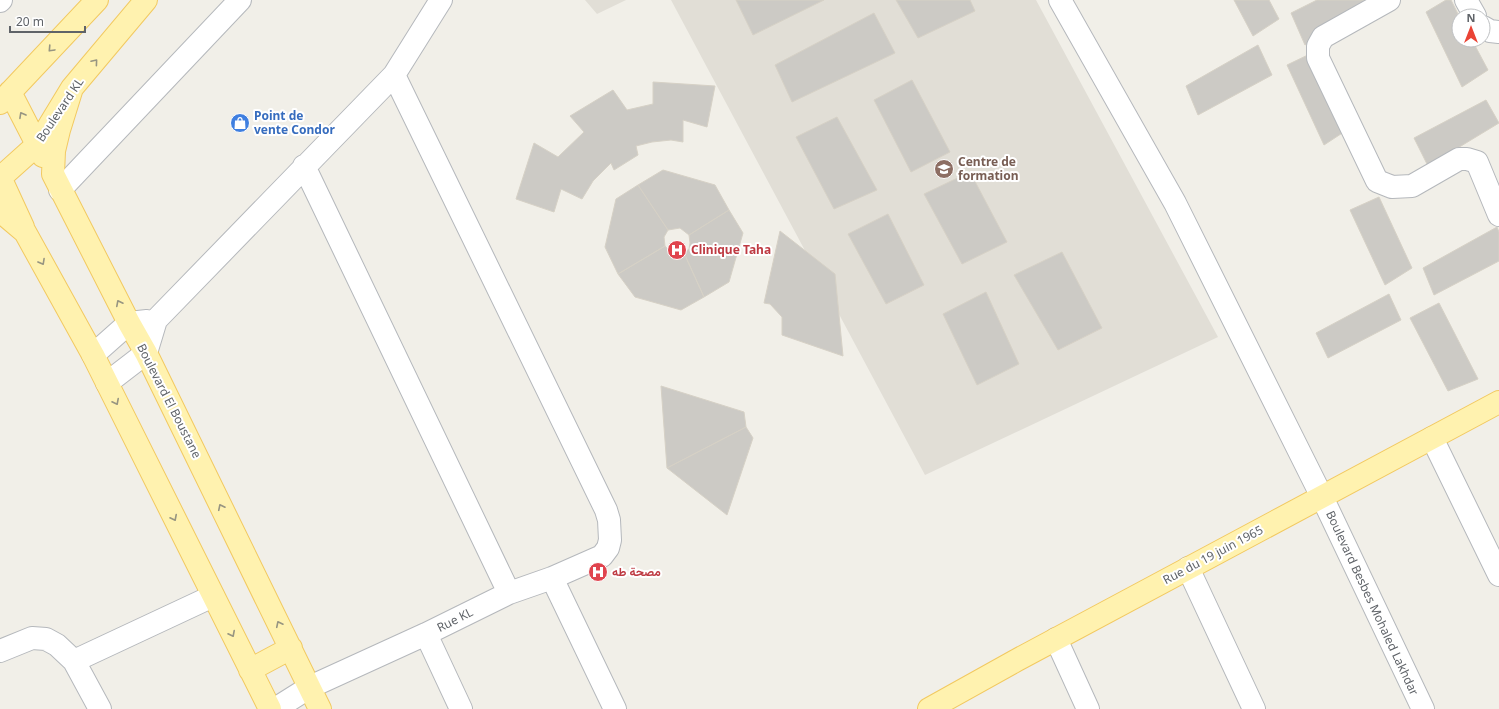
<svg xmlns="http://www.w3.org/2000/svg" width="1499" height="709" font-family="'Noto Sans',Vazirmatn,sans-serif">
<rect width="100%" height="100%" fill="#f1efe8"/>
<path fill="#e1ded6" d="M585 0H626L597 14Z
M671 0H1036L1218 337 925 475Z"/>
<path fill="#cccac5" stroke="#d6d1c6" d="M736 0H824L753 35Z
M896 0H970L975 11 918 38Z
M1234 0H1269L1279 19 1253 36Z
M1317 0H1376L1377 1 1305 45 1291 13Z
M1446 0H1451L1459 16V40H1472L1488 70 1462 87 1426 12Z
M874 13 895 53 792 102 775 65Z
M1258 45 1272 75 1198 115 1186 86Z
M1312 53 1350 128 1324 145 1287 65Z
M912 80 950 152 911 172 874 100Z
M653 82 715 86 707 127 683 120V142L671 140 652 142 636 146 638 155 614 170 611 163 593 181 582 199 561 189 554 212 516 199 534 143 558 157 584 132 570 116 613 90 627 110 653 104Z
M1486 100 1499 123 1428 166 1414 138Z
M837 117 877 190 834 209 796 137Z
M663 170 715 185 729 210 689 235 680 228 668 230 638 185Z
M970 172 1007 242 962 264 924 194Z
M638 185 668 230 664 237 665 246 618 274 605 247 616 199Z
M1379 197 1412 268 1385 285 1350 210Z
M729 210 743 233 729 282 704 297 684 253 689 249 690 243 689 235Z
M888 214 924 285 886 304 848 234Z
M1497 227 1499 232V261L1434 295 1423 268Z
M780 231 835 274 843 356 782 335V317L770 304 764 303Z
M665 246 672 254 678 255 684 253 704 297 681 310 635 297 618 274Z
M1062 252 1102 328 1058 350 1014 275Z
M986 292 1019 364 977 385 943 314Z
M1389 294 1401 320 1328 358 1316 333Z
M1439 303 1478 379 1448 391 1410 318Z
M661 386 744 412 746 427 667 468Z
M746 427 753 438 727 515 667 468Z"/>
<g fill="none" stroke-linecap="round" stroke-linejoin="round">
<defs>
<path id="minor" d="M1060 0 1175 203 1322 497 1423 709
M1389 0 1323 37 1318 46V58L1377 181 1392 187 1412 186 1459 159H1467L1477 162 1499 215
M1466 0 1475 16
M0 1 1 0
M1483 27 1490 31 1499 32
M304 166 509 593
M60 190 240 0
M93 355 129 323 147 321
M107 383 146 353 156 320 394 75 441 0
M1432 438 1499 575
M1188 568 1254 709
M552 578 615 709
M426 634 461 709
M1056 639 1088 709
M0 651 32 638 46 639 57 645 74 661 100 709
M74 661 213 596
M275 709 310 687 426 634 509 593 552 578 602 556 608 548 610 540 609 520 606 510 394 75"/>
<path id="major" d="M72 88 59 130 54 151 53 174 129 323 146 353 320 709
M10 92 43 156
M0 103 97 0
M0 177 23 227
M0 178 38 144 72 88 146 0
M0 211 25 232 93 355 270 709
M250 670 291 648
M929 709 1017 660 1499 402"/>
</defs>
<use href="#minor" stroke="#b5b8bc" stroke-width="24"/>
<use href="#major" stroke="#f2c960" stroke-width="24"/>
<use href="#minor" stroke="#fff" stroke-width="22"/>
<use href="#major" stroke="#fff2af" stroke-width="22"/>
</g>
<defs><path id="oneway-chevron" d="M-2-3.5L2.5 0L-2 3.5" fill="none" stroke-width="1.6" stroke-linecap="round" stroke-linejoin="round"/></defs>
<g stroke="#979581">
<use href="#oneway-chevron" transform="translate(51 49) rotate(133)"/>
<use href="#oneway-chevron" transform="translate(95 62) rotate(-50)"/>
<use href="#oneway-chevron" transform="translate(22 115) rotate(-119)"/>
<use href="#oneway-chevron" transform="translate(42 262) rotate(61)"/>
<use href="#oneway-chevron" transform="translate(119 303) rotate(-117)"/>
<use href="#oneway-chevron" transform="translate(116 402) rotate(63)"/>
<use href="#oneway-chevron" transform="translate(221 507) rotate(-116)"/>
<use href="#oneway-chevron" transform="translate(174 518) rotate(63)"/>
<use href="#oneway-chevron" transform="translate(279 624) rotate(-116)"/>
<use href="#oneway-chevron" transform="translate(232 634) rotate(63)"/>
</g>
<defs>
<symbol id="shop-disc" viewBox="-11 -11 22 22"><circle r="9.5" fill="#3f7fe0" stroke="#fff"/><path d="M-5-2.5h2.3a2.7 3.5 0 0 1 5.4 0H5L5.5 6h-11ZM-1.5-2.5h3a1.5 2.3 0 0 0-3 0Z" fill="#fff"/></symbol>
<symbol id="university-disc" viewBox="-11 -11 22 22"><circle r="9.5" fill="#8d6e63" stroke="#fff"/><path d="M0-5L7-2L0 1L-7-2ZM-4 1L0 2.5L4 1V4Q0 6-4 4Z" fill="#fff"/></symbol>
<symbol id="hospital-disc" viewBox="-11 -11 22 22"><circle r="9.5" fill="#e0444e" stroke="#fff"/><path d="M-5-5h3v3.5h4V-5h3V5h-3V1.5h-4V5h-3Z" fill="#fff"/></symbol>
</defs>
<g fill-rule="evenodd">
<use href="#shop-disc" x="229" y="112" width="22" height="22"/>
<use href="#university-disc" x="933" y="158" width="22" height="22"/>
<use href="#hospital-disc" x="666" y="239" width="22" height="22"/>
<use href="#hospital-disc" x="587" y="561" width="22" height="22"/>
</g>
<g text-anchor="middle" stroke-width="4" stroke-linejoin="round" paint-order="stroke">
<g font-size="12" fill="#5f6368" stroke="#fff">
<text transform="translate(60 110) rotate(-56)" y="4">Boulevard KL</text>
<text transform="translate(169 401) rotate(63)" y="4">Boulevard El Boustane</text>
<text transform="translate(1213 555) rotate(-28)" y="4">Rue du 19 juin 1965</text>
<text transform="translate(1372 603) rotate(65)" y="4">Boulevard Besbes Mohaled Lakhdar</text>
<text transform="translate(455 620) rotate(-27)" y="4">Rue KL</text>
</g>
<g font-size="12" font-weight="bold" fill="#366cbe" stroke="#fff" text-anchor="start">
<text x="254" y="120">Point de<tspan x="254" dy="14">vente Condor</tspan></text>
</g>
<g font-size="12" font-weight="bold" fill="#785e54" stroke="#fff" text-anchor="start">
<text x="958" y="166">Centre de<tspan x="958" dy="14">formation</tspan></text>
</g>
<g font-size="12" font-weight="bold" fill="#be3a42" stroke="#fff" text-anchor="start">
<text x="691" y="254">Clinique Taha</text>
<text x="612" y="576">مصحة طه</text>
</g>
</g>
<g transform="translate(1471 28)"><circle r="19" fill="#ffffff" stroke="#bfc1c3"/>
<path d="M0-3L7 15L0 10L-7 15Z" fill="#ea4335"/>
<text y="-6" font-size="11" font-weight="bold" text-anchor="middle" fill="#5f6368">N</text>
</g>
<path d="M10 26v6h75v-6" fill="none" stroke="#5f6368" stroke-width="2"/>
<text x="16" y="26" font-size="12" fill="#5f6368" stroke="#ffffff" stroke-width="3" paint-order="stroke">20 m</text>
</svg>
